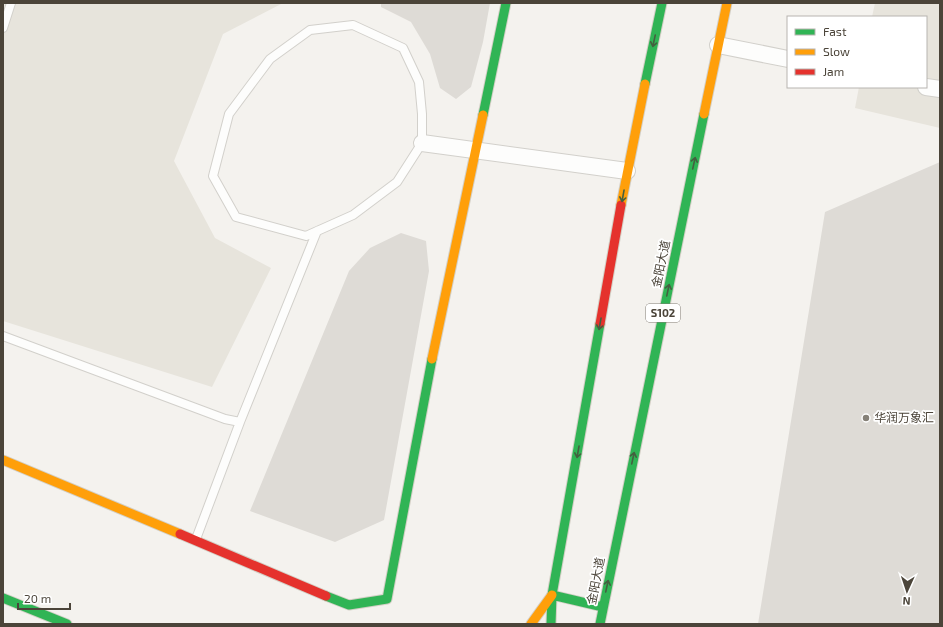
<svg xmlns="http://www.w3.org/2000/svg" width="943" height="627" font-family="'Exo 2','Noto Sans SC',sans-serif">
<rect width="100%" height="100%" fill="#f4f2ee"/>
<path fill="#e7e4dc" d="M3 3H283L223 34 174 161 215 238 271 268 212 387 3 321Z
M875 3H940V128L855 108 859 87H926V17H872Z"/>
<path fill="#dedbd6" d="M381 3H490L483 42 471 87 456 99 440 88 430 54 411 22 381 7Z
M940 162V624H758L825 212Z
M401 233 426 241 429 271 384 520 335 542 250 511 349 271 370 248Z"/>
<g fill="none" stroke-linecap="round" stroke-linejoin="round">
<defs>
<path id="lane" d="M353 25 403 48 419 82 422 114V143L397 182 353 215 306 236 236 217 213 176 229 114 270 59 310 30Z
M3 28 11 3
M3 336 225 419 240 422 317 231
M196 539 240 422"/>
<path id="street" d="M718 45 788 59
M926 87 940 89
M422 143 627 171"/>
<path id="fast" d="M645 84 662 3
M483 115 506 3
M552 595 603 607
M326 596 349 605 387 599 432 359
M3 598 67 624
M551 624 552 595 600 324
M600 624 704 114"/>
<path id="slow" d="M704 114 727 3
M621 205 645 84
M432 359 483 115
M3 460 180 534
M531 624 552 595"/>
<path id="jam" d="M600 324 621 205
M180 534 326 596"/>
</defs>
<use href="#lane" stroke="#d2d0cb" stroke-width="10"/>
<use href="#street" stroke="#d2d0cb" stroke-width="18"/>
<use href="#fast" stroke="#d3cfc5" stroke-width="11"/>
<use href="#slow" stroke="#d3cfc5" stroke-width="11"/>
<use href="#jam" stroke="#d3cfc5" stroke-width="11"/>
<use href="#lane" stroke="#fdfdfc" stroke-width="8"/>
<use href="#street" stroke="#fdfdfc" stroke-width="16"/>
<use href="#fast" stroke="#30b455" stroke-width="9"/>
<use href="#slow" stroke="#ff9f0a" stroke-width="9"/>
<use href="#jam" stroke="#e5322d" stroke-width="9"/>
</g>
<defs><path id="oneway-shaft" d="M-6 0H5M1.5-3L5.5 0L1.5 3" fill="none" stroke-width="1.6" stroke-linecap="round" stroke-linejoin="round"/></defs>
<g stroke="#446040">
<use href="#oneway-shaft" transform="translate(654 41) rotate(102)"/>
<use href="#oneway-shaft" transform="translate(694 163) rotate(-78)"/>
<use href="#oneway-shaft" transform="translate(623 196) rotate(100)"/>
<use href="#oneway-shaft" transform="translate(668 290) rotate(-78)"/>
<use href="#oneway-shaft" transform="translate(600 324) rotate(100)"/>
<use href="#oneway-shaft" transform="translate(578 452) rotate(100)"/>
<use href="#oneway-shaft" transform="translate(633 458) rotate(-78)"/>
<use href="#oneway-shaft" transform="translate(607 586) rotate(-78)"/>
</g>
<circle fill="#868178" stroke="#fff" stroke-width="1.5" cx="866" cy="418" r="4"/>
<g text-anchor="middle" stroke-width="3.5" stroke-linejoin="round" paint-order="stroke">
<rect fill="#fff" stroke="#817c74" stroke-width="1" x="646" y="304" width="34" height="18" rx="3"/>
<g font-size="11" font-weight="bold" fill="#4b4439">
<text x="663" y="317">S102</text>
</g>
<g font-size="12" fill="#4b4439" stroke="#fff">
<text transform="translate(661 264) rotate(-78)" y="4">金阳大道</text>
<text transform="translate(596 581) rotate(-79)" y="4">金阳大道</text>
</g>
<g font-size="12" fill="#4b4439" stroke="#fff" text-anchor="start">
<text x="874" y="422">华润万象汇</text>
</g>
</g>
<rect width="943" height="627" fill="none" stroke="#4b4439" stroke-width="8"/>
<rect x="787" y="16" width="140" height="72" fill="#ffffff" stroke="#b7b4b0"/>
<rect x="795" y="29" width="20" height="6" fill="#30b455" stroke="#b7b4b0"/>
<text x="823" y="36" font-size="12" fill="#4b4439">Fast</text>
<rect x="795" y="49" width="20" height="6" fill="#ff9f0a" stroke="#b7b4b0"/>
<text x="823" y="56" font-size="12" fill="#4b4439">Slow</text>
<rect x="795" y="69" width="20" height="6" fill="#e5322d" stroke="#b7b4b0"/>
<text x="823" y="76" font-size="12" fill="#4b4439">Jam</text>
<g transform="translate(907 591) rotate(183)" stroke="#ffffff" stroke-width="3" paint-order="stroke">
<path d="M0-3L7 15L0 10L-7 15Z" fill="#4b4439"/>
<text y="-6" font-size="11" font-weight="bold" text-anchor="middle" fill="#4b4439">N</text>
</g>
<path d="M18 603v6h52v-6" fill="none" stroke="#4b4439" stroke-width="2"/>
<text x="24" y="603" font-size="12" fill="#4b4439" stroke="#ffffff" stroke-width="3" paint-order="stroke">20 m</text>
</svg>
